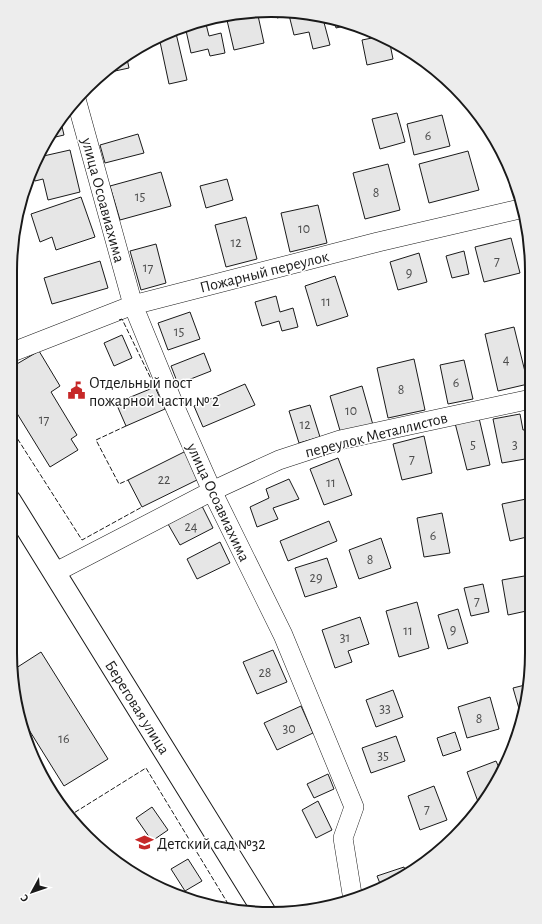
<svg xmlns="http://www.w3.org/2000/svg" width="542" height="924" font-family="'Alegreya Sans',sans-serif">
<rect width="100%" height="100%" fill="#fff"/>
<path fill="#e6e6e6" stroke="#1a1a1a" d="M275 10 322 15 330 45 313 49 309 32 294 35 289 15 277 18Z
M257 11 264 43 234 50 226 16Z
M334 19 352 24 336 28Z
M205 20 209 36 221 33 225 53 210 56 208 49 191 53 185 26Z
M175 29 187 80 169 84 159 37Z
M382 36 389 39 393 59 367 65 362 40Z
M126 54 129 68 101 74Z
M397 113 405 142 380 149 372 119Z
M442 115 450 146 414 155 407 124Z
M60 118 64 135 47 139 54 126Z
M138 134 144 153 105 163 100 145Z
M70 150 80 192 48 200 43 179 35 181 32 170 39 157Z
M468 151 479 190 429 203 419 164Z
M388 164 400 210 365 219 353 173Z
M161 172 171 206 120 220 110 186Z
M227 179 233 200 206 208 200 186Z
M81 197 95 237 56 250 52 237 40 242 31 214Z
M318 205 327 243 290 252 281 213Z
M246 217 257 259 226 267 215 225Z
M511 238 520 273 484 282 475 247Z
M156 244 166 283 141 290 130 251Z
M464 251 469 274 452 278 446 256Z
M419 253 427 282 398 290 390 262Z
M100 261 108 288 52 304 44 278Z
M335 276 348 316 317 326 305 286Z
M276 296 280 312 293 308 298 327 282 331 279 321 262 326 255 302Z
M190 312 200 339 168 350 158 323Z
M514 327 528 384 498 391 485 334Z
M122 335 132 358 114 366 104 343Z
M39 351 60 386 51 392 77 435 71 439 78 450 50 467 10 402V368Z
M204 353 211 371 178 384 171 366Z
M414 359 425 410 388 418 377 368Z
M464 360 473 399 448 404 440 365Z
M245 384 255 405 203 427 194 406Z
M362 386 373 425 341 434 330 396Z
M155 387 165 409 126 426 116 403Z
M310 405 320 437 299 443 289 411Z
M520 414 523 430 531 429V458L502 463 493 419Z
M479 418 490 465 467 470 455 423Z
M424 436 432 473 402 480 393 444Z
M186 451 199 479 142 507 128 480Z
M338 458 352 495 324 505 310 469Z
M289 479 299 499 273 508 278 519 257 527 250 507 269 498 266 489Z
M531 498V536L510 541 502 504Z
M202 506 213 528 180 545 168 524Z
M442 513 450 553 424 557 417 518Z
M329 521 337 541 288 561 280 541Z
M381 538 391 568 359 579 349 550Z
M220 542 230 563 197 579 187 559Z
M327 558 337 587 305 597 295 568Z
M530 575 531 610 508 615 502 580Z
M483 584 489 612 471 616 464 588Z
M417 602 429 648 399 657 386 611Z
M458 609 468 643 448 649 438 615Z
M360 617 369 644 348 651 352 662 335 668 322 630Z
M273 650 287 682 257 694 243 662Z
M41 652 108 759 64 786 21 717 13 670Z
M529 684 522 719 513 688Z
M393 690 403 717 376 727 366 700Z
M490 697 499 729 467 738 458 707Z
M301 706 313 733 277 750 264 723Z
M455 732 461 750 443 756 437 738Z
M396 736 405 761 371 773 362 748Z
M496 761 501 772 488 798 480 807 467 772Z
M328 774 334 789 314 798 307 784Z
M434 786 447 820 420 830 408 796Z
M318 801 332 830 316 838 302 810Z
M152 807 168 830 152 841 136 818Z
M188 859 202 881 185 891 171 869Z
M404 867 406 873 381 886 377 876Z"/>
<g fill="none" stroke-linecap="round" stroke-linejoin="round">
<defs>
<path id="street" d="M76 99 133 305 174 405 212 491 283 635 354 807 343 838 353 900
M10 353 133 305 378 242 524 208
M54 573 212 491 279 460 340 440 531 399"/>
<path id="secondary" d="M10 501 265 913"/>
</defs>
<use href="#street" stroke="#1a1a1a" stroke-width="20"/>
<use href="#secondary" stroke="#1a1a1a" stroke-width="24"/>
<use href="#street" stroke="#fff" stroke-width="19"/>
<use href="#secondary" stroke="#fff" stroke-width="22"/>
<path stroke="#1a1a1a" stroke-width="1" stroke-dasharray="5 2" stroke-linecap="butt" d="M119 320 122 319 155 387
M126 426 96 440 119 484 128 480
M10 427 82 540 142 507
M69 816 146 768 230 907"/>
</g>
<defs>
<symbol id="civic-bare" viewBox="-9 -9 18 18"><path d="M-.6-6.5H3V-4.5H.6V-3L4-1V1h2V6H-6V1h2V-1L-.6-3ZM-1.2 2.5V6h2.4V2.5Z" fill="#c62828" stroke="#fff" stroke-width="2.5" paint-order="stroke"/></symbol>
<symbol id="school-bare" viewBox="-9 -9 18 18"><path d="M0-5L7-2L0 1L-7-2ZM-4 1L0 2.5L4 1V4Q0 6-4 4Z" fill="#c62828" stroke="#fff" stroke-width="2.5" paint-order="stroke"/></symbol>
</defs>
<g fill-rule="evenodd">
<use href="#civic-bare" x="64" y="378" width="25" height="25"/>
<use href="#school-bare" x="132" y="830" width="25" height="25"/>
</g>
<g text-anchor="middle" stroke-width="3" stroke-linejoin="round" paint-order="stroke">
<g font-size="14" fill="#4d4d4d">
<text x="428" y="140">6</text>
<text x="376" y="197">8</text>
<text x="140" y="201">15</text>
<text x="304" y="233">10</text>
<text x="236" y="247">12</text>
<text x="497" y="265">7</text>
<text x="148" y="272">17</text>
<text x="409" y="277">9</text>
<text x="326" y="306">11</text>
<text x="179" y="336">15</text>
<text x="506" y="364">4</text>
<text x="456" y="387">6</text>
<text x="401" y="394">8</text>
<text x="351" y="415">10</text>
<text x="44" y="424">17</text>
<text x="305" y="429">12</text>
<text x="473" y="449">5</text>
<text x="515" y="449">3</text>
<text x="412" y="463">7</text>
<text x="164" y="484">22</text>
<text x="331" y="487">11</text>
<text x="191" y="531">24</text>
<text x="433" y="540">6</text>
<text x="370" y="564">8</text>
<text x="316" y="582">29</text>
<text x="477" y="605">7</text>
<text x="453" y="634">9</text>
<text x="408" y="635">11</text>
<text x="345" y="642">31</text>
<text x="265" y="677">28</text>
<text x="385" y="713">33</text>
<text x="479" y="723">8</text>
<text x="289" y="733">30</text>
<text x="64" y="743">16</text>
<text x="383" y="760">35</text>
<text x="427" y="813">7</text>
</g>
<g font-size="16" fill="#1a1a1a" stroke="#fff">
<text transform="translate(104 200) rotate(75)" y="6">улица Осоавиахима</text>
<text transform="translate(264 271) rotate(-14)" y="6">Пожарный переулок</text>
<text transform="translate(376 434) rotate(-14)" y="6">переулок Металлистов</text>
<text transform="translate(219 502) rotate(65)" y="6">улица Осоавиахима</text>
<text transform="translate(138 707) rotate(58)" y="6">Береговая улица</text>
</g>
<g font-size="16" fill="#1a1a1a" stroke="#fff" text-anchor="start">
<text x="89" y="388">Отдельный пост<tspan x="89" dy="18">пожарной части № 2</tspan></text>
<text x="157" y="849">Детский сад №32</text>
</g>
</g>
<path d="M0 0H542V924H0ZM271 17H271A254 254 0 0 1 525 271V653A254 254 0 0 1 271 907H271A254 254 0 0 1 17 653V271A254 254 0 0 1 271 17Z" fill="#ededed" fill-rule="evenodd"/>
<path fill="none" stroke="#1a1a1a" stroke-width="2" d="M271 17H271A254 254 0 0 1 525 271V653A254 254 0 0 1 271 907H271A254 254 0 0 1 17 653V271A254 254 0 0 1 271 17Z"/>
<g transform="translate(32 892) rotate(230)" stroke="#ffffff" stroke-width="3" paint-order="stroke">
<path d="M0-3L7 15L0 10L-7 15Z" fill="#1a1a1a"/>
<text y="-6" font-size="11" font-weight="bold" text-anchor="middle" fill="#1a1a1a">С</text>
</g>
</svg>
